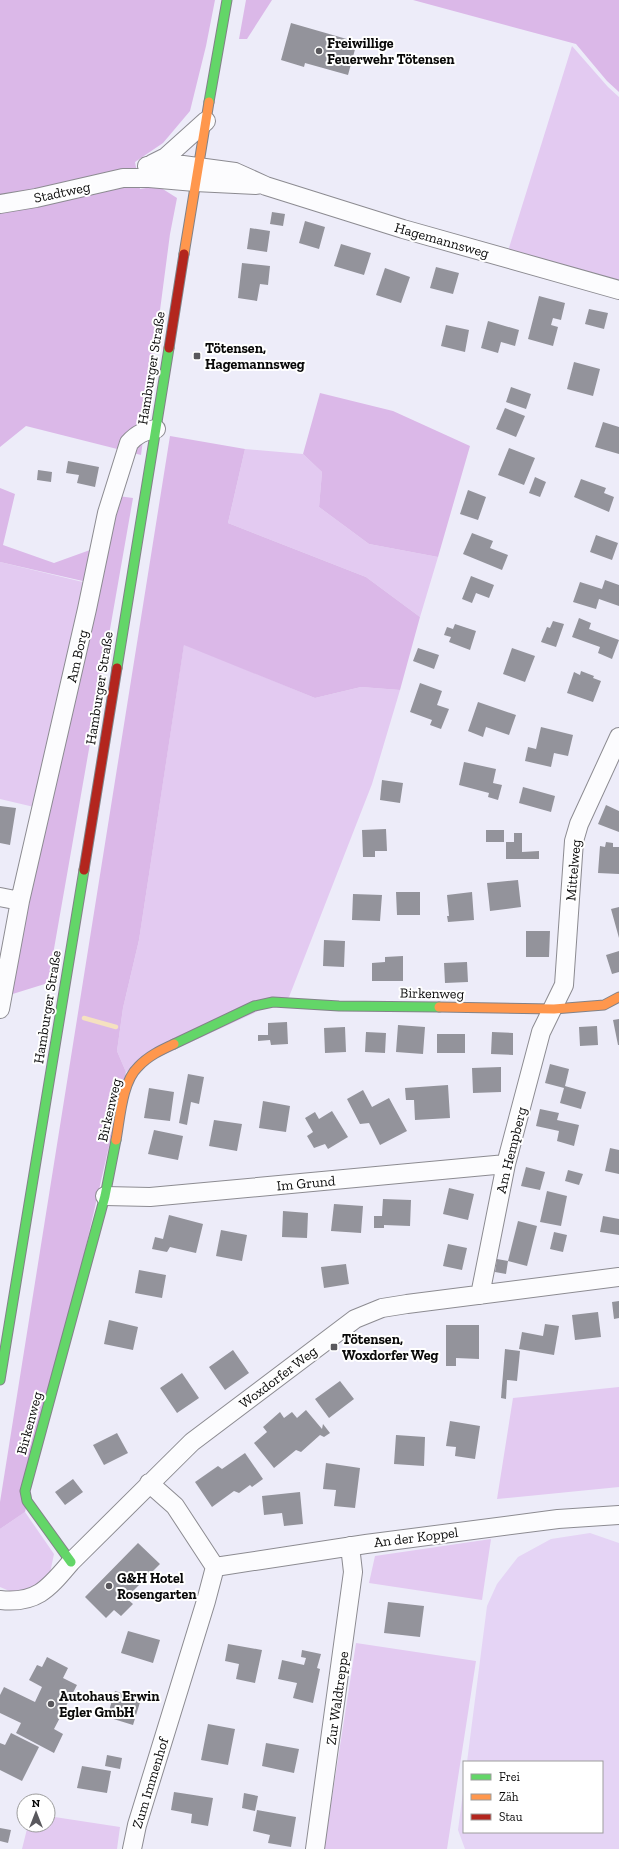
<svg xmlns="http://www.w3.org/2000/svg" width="619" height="1849" font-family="'Zilla Slab',serif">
<rect width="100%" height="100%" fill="#edecf9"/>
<path fill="#e3caf1" d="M572 46 608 87 619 97V282L508 251Z
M245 449 303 454 322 472 319 507 369 544 438 557 420 617 366 577 228 523Z
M0 562 87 583 34 807 0 799Z
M184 644 315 698 361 687 400 690 372 784 289 997 126 1072 117 1051 123 1008 139 940Z
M619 1387V1487L497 1499 513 1398Z
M25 1512 54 1554 50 1573 36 1588 14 1593 0 1587V1529Z
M491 1539 482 1600 369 1583 375 1556Z
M356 1643 476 1661 447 1849H324Z
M48 1816 120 1827 117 1849H22L28 1825H48Z"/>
<path fill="#dbb8e8" d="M0 0H215L206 46 190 111 163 143 135 162 140 189 158 186 177 198 170 234 141 455 26 426 0 447Z
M246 0H272L247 39H239Z
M413 0H619V92L607 81 576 44Z
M320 393 393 411 470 446 438 557 369 544 319 507 322 472 303 454Z
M170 436 245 449 228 523 366 577 420 617 400 690 361 687 315 698 184 645 139 940 123 1008 117 1051 126 1072 25 1512 0 1529V1502Z
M0 488 15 494 3 545 54 563 90 550 103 494 133 498 48 983 3 997 87 582 0 562Z"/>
<path fill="#e5d4f5" d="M590 1533 619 1543V1849H465L458 1830 464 1785V1832H602V1762H467L487 1606 497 1584 518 1557 551 1539Z"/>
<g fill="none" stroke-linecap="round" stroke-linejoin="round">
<path stroke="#f5e1c0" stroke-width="4.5" d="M84 1018 116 1027"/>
</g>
<path fill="#93939b" d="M291 23 357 42 348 75 305 63 304 67 281 60Z
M272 212 285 214 283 226 270 224Z
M305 221 325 227 319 249 299 243Z
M250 228 270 231 267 252 247 249Z
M341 244 371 253 364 275 334 266Z
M242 263 270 266 268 285 260 284 257 301 238 298Z
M436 267 459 273 453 294 430 288Z
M385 268 410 277 401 303 376 295Z
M539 296 565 303 561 320 553 318 551 325 558 327 553 346 528 339Z
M589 309 608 313 604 329 585 324Z
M488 321 519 330 515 346 501 342 498 353 481 348Z
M446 325 469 330 465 352 441 346Z
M574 362 600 369 593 396 567 389Z
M511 387 531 394 526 409 506 402Z
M505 408 525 416 516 437 496 429Z
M603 422 619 427V454L595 447Z
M509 448 535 458 524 485 498 475Z
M68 461 99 467 95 487 77 483 79 475 66 473Z
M38 470 52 472 51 482 37 480Z
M535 477 546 482 540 497 529 493Z
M581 479 606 488 604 493 614 497 609 512 574 497Z
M468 490 486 497 478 520 460 514Z
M472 533 493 541 490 548 508 555 502 570 463 554Z
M596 535 618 543 612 560 590 552Z
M471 576 494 585 489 598 476 593 472 603 462 599Z
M605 580 619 585V606L599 599 596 609 573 602 580 582 602 589Z
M579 618 591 623 589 629 619 640 612 659 598 653 600 647 572 637Z
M553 621 564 624 556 647 541 642 547 627 550 628Z
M455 624 476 631 470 650 449 642 451 637 444 635 447 627 453 629Z
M418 648 439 655 434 669 413 661Z
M512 648 535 656 525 682 503 674Z
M581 671 594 676 593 678 601 681 593 702 567 693 574 672 580 675Z
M420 683 442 691 437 705 449 709 441 729 430 725 432 720 410 712Z
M478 702 516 715 509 735 486 727 483 737 468 731Z
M541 727 573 735 568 756 554 753 551 767 525 761 528 747 536 749Z
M464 762 496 769 493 783 502 785 498 800 488 797 489 793 459 785Z
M382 780 403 783 400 803 380 800Z
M523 787 555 796 551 812 519 803Z
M606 805 619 811V832L598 824Z
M0 806 16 808 10 845 0 843Z
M386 829 387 851H375V857H363L362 830Z
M486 830H504V842H486Z
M514 833H522V852L539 851V859H506V842H514Z
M606 842 613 843V847H619V874L598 873 600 846 605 847Z
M518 880 521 907 490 911 487 883Z
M396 892H420V915H397Z
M472 892 474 920 448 922 447 916H449L447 895Z
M353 894 382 895 380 921 352 920Z
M619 907V938L611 909Z
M526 931H550L549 957H526Z
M324 940 345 941 344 967 323 966Z
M619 951V972L612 974 606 955Z
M403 956V981H372V963L385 962V957Z
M467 962 468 982 445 983 444 963Z
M619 1019V1045H618L613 1020Z
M287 1022 288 1044 271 1045 270 1040 258 1041V1035H268V1023Z
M398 1025 425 1027 423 1054 396 1052Z
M597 1026 598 1045 580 1046 579 1027Z
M345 1027 346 1052 325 1053 324 1028Z
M366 1032 386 1033 385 1053 365 1052Z
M492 1032 513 1033V1055L491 1054Z
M437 1034H465V1053H437Z
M550 1064 569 1069 565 1086 586 1092 581 1109 560 1103 564 1088 545 1083Z
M501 1067V1092L473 1093 472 1068Z
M188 1074 204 1077 199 1104 191 1102 187 1125 179 1123Z
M448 1085 450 1118 415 1120 414 1100H406L405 1088Z
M149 1088 174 1092 170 1121 144 1118Z
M363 1090 372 1107 389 1098 407 1131 380 1145 369 1123 360 1124 347 1099Z
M263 1101 290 1106 286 1132 259 1128Z
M540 1109 559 1113 557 1120 579 1125 574 1146 557 1141 559 1131 536 1126Z
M332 1111 348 1137 328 1149 325 1144 314 1148 307 1136 313 1132 305 1118 315 1112 319 1119Z
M214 1120 242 1124 237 1151 209 1146Z
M154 1130 183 1136 178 1160 148 1154Z
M610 1148 619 1150V1174L605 1171Z
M526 1167 545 1172 540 1190 521 1186Z
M568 1170 583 1174 579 1185 565 1181Z
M449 1188 474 1194 468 1220 443 1214Z
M547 1191 567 1196 561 1226 540 1222Z
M383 1199 411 1200 410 1226 384 1225V1228H374V1216H382Z
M334 1204 363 1206 361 1233 331 1231Z
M283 1211 308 1213 307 1238 282 1237Z
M169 1215 203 1224 196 1253 170 1247 167 1252 152 1249 155 1237 163 1239Z
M603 1216 619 1219V1235L600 1232Z
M518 1221 537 1226 527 1266 508 1261 506 1274 495 1272 497 1259 508 1261Z
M221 1230 247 1235 242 1261 216 1256Z
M554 1232 567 1235 563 1252 550 1249Z
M448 1244 467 1248 462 1270 443 1266Z
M346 1264 349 1284 324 1288 321 1267Z
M139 1270 166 1275 162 1298 135 1293Z
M619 1301V1318L614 1319 612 1302Z
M598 1312 601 1337 575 1340 572 1315Z
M109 1320 138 1327 133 1350 104 1344Z
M545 1324 559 1326 554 1355 519 1349 522 1332 543 1336Z
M446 1325H479V1359L456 1358V1366H446Z
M505 1349 520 1351 517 1381 507 1380 506 1399 501 1398Z
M233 1350 249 1373 225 1390 209 1367Z
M182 1373 199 1398 177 1413 160 1388Z
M340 1381 354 1399 329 1418 315 1399Z
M306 1410 322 1429 323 1424 330 1433 324 1437 320 1435 301 1452 296 1450 274 1468 254 1443 267 1432 263 1427 280 1412 284 1418 292 1412 297 1418Z
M450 1421 480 1426 475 1459 455 1456 456 1447 446 1446Z
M117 1433 128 1453 104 1465 93 1445Z
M396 1435 425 1437 424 1466 394 1464Z
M245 1453 263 1479 252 1487 250 1485 239 1493 234 1491 212 1507 195 1482 218 1466 222 1469Z
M326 1463 360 1468 355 1508 334 1506 336 1490 323 1489Z
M73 1479 83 1492 65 1505 55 1492Z
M300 1492 303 1524 284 1526 282 1513 264 1515 262 1496Z
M138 1543 160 1564 126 1598 133 1604 121 1616 114 1610 106 1618 85 1597Z
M388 1602 424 1606 420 1637 384 1633Z
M128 1631 160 1640 153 1663 121 1653Z
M228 1644 262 1650 255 1683 236 1679 239 1664 225 1661Z
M302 1650 321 1654 317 1668 320 1669 313 1703 293 1698 297 1683 278 1679 282 1660 304 1665 306 1658 301 1657Z
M47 1657 68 1668 63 1678 77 1685 54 1729 63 1734 54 1753 16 1733 21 1723 0 1713V1695L4 1687 35 1702 42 1687 29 1680 37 1665 42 1667Z
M115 1691 141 1699 133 1725 107 1717Z
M208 1724 235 1729 228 1765 201 1760Z
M11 1733 39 1747 22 1781 0 1770V1743L5 1745Z
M266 1743 299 1749 294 1773 262 1766Z
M107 1755 122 1758 120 1769 105 1766Z
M82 1766 111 1771 107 1793 77 1788Z
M174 1792 213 1798 208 1826 191 1823 192 1814 171 1810Z
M244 1793 258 1796 255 1811 242 1808Z
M257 1810 296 1817 291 1847 268 1843 270 1835 253 1831Z
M0 1828 11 1830 8 1843 0 1841Z"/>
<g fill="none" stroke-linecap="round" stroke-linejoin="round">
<defs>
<path id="street" d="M152 164 166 157 206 121
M147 166 168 163 235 172 266 186 403 229 619 290
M0 204 36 198 123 178H149L195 182 256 185
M0 897 20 901
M0 1009 20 901 87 609 107 513 129 443C137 434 144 431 156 429
M105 1196 150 1197 506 1164
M480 1295 506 1164 541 1032 564 985 574 841 579 824 619 737
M215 1567 366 1544 558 1519 619 1515
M0 1600C37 1604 49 1588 71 1562L192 1442 355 1319 382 1308 407 1304 619 1277
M132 1849 137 1825 206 1601 215 1567 175 1506 149 1483
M315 1849 353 1572 350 1546"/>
<path id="fast" d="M209 102 227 0
M117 668 169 348
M174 1044 254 1006 273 1002 339 1006 439 1007
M0 1380 84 870
M71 1562 27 1501 25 1491 105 1196 116 1140"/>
<path id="slow" d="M184 254 209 102
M439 1007 554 1009 604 1005 619 997
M116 1140C120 1119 122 1082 138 1067 148 1056 161 1050 174 1044"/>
<path id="jam" d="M169 348 184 254
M84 870 117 668"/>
</defs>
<use href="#street" stroke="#8c8b91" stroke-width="20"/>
<use href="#fast" stroke="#828288" stroke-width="11"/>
<use href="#slow" stroke="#828288" stroke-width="11"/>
<use href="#jam" stroke="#828288" stroke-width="11"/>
<use href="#street" stroke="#fcfcfe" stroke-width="18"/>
<use href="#fast" stroke="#63d668" stroke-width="9"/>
<use href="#slow" stroke="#ff974d" stroke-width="9"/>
<use href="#jam" stroke="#b3261e" stroke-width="9"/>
</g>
<g fill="#59585d" stroke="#fff" stroke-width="1.5">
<circle cx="319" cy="51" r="4"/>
<rect x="193" y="352" width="8" height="8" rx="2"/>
<rect x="330" y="1343" width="8" height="8" rx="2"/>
<circle cx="109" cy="1586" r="4"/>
<circle cx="51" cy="1704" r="4"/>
</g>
<g text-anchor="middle" stroke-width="4" stroke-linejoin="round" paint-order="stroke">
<g font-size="14" font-weight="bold" fill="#090909" stroke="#fff" text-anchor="start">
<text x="327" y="48">Freiwillige<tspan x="327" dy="16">Feuerwehr Tötensen</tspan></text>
<text x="205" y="353">Tötensen,<tspan x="205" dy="16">Hagemannsweg</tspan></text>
<text x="342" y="1344">Tötensen,<tspan x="342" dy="16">Woxdorfer Weg</tspan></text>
<text x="117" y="1583">G&amp;H Hotel<tspan x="117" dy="16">Rosengarten</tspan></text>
<text x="59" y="1701">Autohaus Erwin<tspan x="59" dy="16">Egler GmbH</tspan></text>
</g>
<g font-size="14" fill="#090909" stroke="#fff">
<text transform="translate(62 192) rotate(-12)" y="5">Stadtweg</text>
<text transform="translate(442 240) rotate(16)" y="5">Hagemannsweg</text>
<text transform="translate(151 368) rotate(-81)" y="5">Hamburger Straße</text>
<text transform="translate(77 656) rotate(-77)" y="5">Am Borg</text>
<text transform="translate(99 688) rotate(-81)" y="5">Hamburger Straße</text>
<text transform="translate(573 870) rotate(-85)" y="5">Mittelweg</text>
<text transform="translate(432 993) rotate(1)" y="5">Birkenweg</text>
<text transform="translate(47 1007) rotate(-81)" y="5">Hamburger Straße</text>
<text transform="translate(109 1110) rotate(-77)" y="5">Birkenweg</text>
<text transform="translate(511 1150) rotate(-76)" y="5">Am Hempberg</text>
<text transform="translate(306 1183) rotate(-5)" y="5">Im Grund</text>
<text transform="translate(278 1377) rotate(-37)" y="5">Woxdorfer Weg</text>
<text transform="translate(29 1423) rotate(-75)" y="5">Birkenweg</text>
<text transform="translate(416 1537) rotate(-7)" y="5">An der Koppel</text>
<text transform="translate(337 1698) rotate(-82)" y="5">Zur Waldtreppe</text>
<text transform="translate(150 1783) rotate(-73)" y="5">Zum Immenhof</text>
</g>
</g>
<rect x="463" y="1761" width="140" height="72" fill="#ffffff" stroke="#9d9d9d"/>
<rect x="471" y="1774" width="20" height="6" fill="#63d668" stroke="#9d9d9d"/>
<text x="499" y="1781" font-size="12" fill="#090909">Frei</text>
<rect x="471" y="1794" width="20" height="6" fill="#ff974d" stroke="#9d9d9d"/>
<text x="499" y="1801" font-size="12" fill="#090909">Zäh</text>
<rect x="471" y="1814" width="20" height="6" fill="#b3261e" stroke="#9d9d9d"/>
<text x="499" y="1821" font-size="12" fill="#090909">Stau</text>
<g transform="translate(36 1813)"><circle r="19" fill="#ffffff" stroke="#9d9d9d"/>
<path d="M0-3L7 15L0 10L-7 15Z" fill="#59585d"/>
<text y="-6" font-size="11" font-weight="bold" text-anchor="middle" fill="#090909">N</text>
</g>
</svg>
